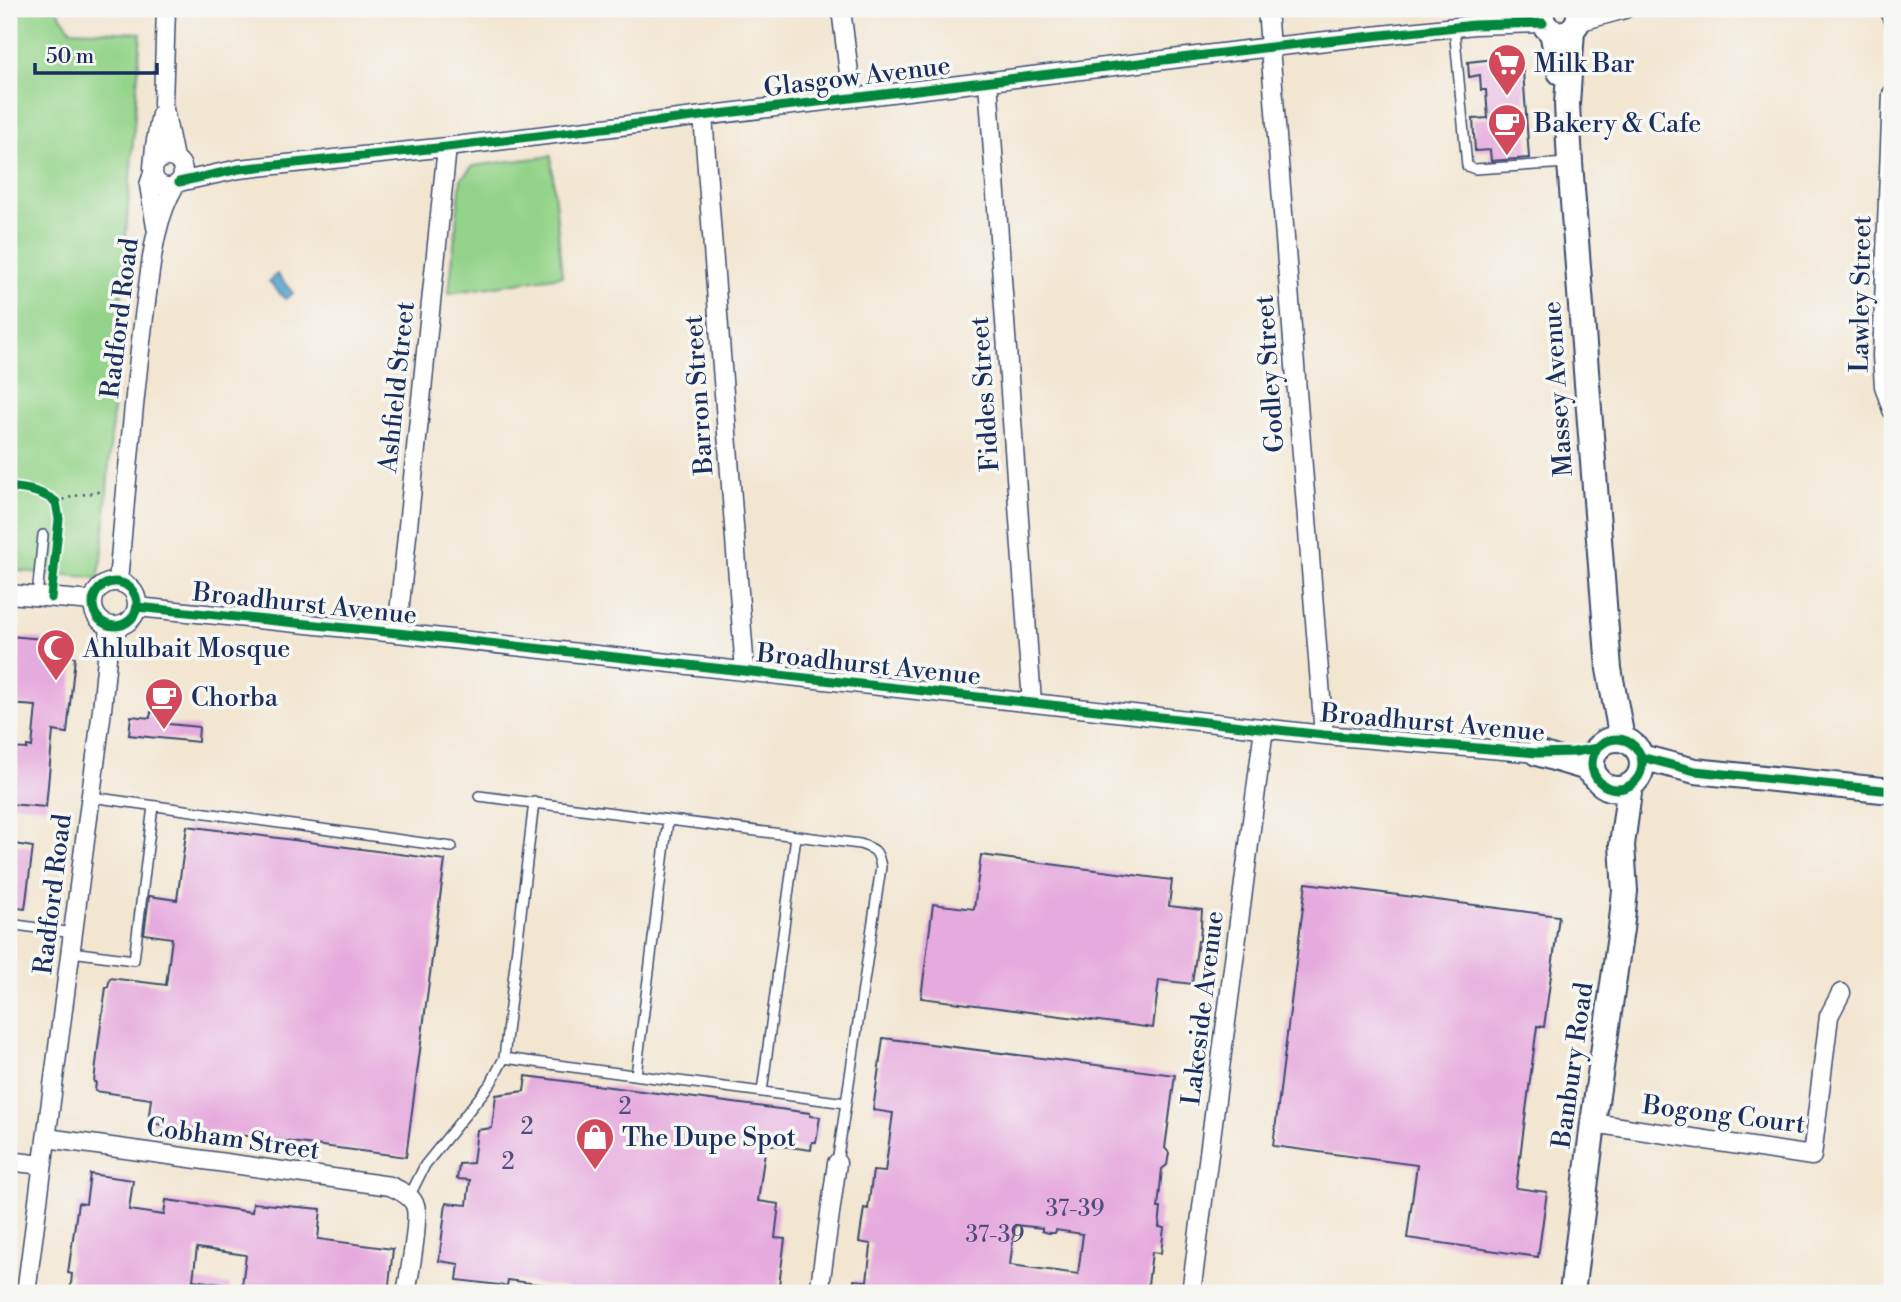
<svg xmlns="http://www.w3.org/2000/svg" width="1901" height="1302" font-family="'Libre Bodoni',serif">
<rect width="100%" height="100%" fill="#f6f6f2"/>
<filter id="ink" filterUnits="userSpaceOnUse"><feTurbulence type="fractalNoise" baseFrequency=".0143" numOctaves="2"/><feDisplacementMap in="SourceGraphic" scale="14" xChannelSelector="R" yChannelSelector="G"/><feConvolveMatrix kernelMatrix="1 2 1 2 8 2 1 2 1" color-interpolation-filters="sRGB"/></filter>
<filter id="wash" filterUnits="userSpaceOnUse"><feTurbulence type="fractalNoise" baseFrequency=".00686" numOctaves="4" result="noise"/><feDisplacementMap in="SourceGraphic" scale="28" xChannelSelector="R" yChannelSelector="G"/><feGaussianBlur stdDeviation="1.57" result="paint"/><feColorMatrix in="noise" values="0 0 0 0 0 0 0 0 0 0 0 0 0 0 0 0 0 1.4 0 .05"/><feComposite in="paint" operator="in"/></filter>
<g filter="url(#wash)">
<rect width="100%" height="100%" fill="#f2e6d1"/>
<path fill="#94d48a" stroke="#588274" stroke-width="2" d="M9 9H56L71 30 141 33 102 559 98 578 9 570Z
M551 156 562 276 449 293 461 179 473 166Z"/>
<path fill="#54a4ce" stroke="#386a96" stroke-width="2" d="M277 274 293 293 285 299 269 281Z"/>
<g id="blocks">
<path fill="#e6abde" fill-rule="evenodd" d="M1522 56 1529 158 1491 161 1490 150 1475 151 1473 119 1488 118 1487 105 1486 90H1481L1480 75 1469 77 1468 62Z
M9 636 43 639 42 653 75 657 67 733 53 731 46 807 9 804V748L27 749V746L32 747 36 706 9 704Z
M151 712 163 713V719L169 720V724L199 727 198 742 129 735 131 716 150 718Z
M187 826 445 860 406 1157 148 1123 151 1099 95 1091 96 1082H94L99 1039 106 987H108L110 978 166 985 172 938 144 934 149 896 177 900Z
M9 843 33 847 25 909 9 907Z
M981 855 1172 880 1169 906 1202 910 1200 941H1198L1192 984 1159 980 1153 1028 921 998 933 904 974 909Z
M1306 883 1559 916 1544 1027 1537 1026 1516 1188 1547 1192 1538 1257 1407 1238 1417 1165 1273 1146Z
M883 1038 1175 1075 1165 1148 1169 1153 1167 1165 1162 1169 1158 1208H1161L1159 1227 1164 1228 1161 1253 1152 1252 1147 1293H974L948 1290V1293H853L854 1280 867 1281 871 1247V1244L859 1242 864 1208 868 1209 873 1171 885 1172 893 1113 873 1110ZM1015 1225 1042 1228V1231L1049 1233H1055L1056 1230 1083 1234 1078 1274 1010 1265Z
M526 1076 810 1113V1116L820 1117 816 1142H812L811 1150 766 1144 758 1201 779 1204 775 1238 785 1239 778 1293H567L568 1288 508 1280 507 1286 457 1280 459 1264 439 1261 446 1203 467 1205 470 1180 457 1179 459 1164 473 1163 477 1130 492 1128 496 1095 524 1091Z
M90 1174 133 1180 129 1210 164 1215 166 1200 252 1212 253 1203 321 1209 318 1239 393 1249 388 1293H326L311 1291 310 1293H241L246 1255 197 1248 193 1280 230 1285 229 1293H70L72 1274 68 1273 78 1203 86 1204Z"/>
</g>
</g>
<g filter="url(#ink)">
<use href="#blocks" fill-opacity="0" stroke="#3b4a6f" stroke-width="2"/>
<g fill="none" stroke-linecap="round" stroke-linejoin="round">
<defs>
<path id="lane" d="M1454 27 1467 166 1475 169 1568 163
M37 596 43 535
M479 796 860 844C875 849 878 850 881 867L846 1103
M91 797 452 847
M9 924 73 933
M71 952 134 960 153 806
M504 1058 534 802
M636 1075 668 820
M762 1092 796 836
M409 1197 425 1165 491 1083 504 1058 846 1103 837 1163"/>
<path id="street" d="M166 9 163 104 174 158
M841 9 852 97
M1267 9 1324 735
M1891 9 1892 18
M1578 22 1625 9
M988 81 1032 703
M1892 94 1882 356 1884 386 1892 410
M703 116 745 671
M153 172a15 15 0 1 1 30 0a15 15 0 1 1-30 0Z
M153 168 155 146 161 114
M153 173 149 185 156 227
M179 182 239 169 447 147 1271 47 1474 25 1543 23
M118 582C126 491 133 400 145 309 151 267 153 223 175 185
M93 604a22 22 0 1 1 44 0a22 22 0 1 1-44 0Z
M9 594 93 601
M137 607 397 633 1324 735 1537 753
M397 633 447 147
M1593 1123 1812 1156 1829 1016 1841 993
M47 1138 390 1186C399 1190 411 1195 415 1205 420 1218 409 1277 406 1293
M9 1161 42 1165
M26 1293 102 710 110 626
M819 1293 837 1163
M1191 1293 1264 728"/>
<path id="secondary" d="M1542 9C1537 41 1583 42 1579 9
M1572 30 1567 104 1570 163 1609 669 1622 739
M1552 32 1560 72
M1592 764a25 25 0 1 1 50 0a25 25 0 1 1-50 0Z
M1537 753 1584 767 1597 778
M1641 757 1695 771 1892 791
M1572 1293 1593 1123 1621 929 1625 891 1622 845 1630 785"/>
</defs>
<use href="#lane" stroke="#3b4a6f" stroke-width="12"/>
<use href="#street" stroke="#3b4a6f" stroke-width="21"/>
<use href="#secondary" stroke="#3b4a6f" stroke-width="28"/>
<path stroke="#3b4a6f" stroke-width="2.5" stroke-dasharray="2 5" stroke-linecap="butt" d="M56 502 75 496 103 491"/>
<use href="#lane" stroke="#fff" stroke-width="9"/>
<use href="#street" stroke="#fff" stroke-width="18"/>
<use href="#secondary" stroke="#fff" stroke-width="24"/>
<defs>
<path id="cycleway" d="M179 182 239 169 447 147 1271 47 1474 25 1543 23
M9 487C27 489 41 491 56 502L59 519 51 598
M93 604a22 22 0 1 1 44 0a22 22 0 1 1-44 0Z
M137 607 397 633 1324 735 1537 753 1574 752 1598 748
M1592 764a25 25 0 1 1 50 0a25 25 0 1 1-50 0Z
M1641 757 1695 771 1892 791"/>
</defs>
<use href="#cycleway" stroke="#f6f6f2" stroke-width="13"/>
<use href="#cycleway" stroke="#00873e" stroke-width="9"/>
</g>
</g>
<defs>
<symbol id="supermarket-pin" viewBox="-11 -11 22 30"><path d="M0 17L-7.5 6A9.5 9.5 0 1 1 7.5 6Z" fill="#d1495b" stroke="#f6f6f2"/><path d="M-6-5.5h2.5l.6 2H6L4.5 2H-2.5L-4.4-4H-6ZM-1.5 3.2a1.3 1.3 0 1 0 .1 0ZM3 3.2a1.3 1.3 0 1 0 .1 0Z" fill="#fff"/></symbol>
<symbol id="cafe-pin" viewBox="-11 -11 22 30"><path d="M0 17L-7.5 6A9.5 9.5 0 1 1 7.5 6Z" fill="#d1495b" stroke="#f6f6f2"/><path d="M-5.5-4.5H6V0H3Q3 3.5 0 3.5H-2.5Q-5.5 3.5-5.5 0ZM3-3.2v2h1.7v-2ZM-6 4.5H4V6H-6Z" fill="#fff"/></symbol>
<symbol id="mosque-pin" viewBox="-11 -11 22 30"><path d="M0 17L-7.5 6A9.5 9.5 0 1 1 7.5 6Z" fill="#d1495b" stroke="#f6f6f2"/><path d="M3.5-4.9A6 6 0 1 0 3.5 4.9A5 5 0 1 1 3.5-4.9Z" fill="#fff"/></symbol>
<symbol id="shop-pin" viewBox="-11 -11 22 30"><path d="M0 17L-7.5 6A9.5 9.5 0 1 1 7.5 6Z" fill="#d1495b" stroke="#f6f6f2"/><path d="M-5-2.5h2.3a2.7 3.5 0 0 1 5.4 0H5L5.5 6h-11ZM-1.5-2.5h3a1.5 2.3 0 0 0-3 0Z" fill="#fff"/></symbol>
</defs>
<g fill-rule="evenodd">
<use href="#supermarket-pin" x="1485" y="41" width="44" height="60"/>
<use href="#cafe-pin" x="1485" y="101" width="44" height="60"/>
<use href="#mosque-pin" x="34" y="626" width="44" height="60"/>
<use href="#cafe-pin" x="142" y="675" width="44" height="60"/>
<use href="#shop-pin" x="573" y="1115" width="44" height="60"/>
</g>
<g text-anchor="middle" stroke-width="7" stroke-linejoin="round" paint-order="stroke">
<g font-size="23" fill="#4e4e7e">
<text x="625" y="1114">2</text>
<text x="527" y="1134">2</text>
<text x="508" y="1169">2</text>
<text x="1075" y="1216">37-39</text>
<text x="995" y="1242">37-39</text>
</g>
<g font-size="26" fill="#1b2f5e" stroke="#f6f6f2" text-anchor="start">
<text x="1534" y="72">Milk Bar</text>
<text x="1534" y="132">Bakery &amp; Cafe</text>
<text x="83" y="657">Ahlulbait Mosque</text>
<text x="191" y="706">Chorba</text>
<text x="622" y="1146">The Dupe Spot</text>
</g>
<g font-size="26" fill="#1b2f5e" stroke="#f6f6f2">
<text transform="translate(857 76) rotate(-7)" y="9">Glasgow Avenue</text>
<text transform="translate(1860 294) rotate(-89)" y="9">Lawley Street</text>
<text transform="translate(119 318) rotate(-83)" y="9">Radford Road</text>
<text transform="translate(1269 374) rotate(-94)" y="9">Godley Street</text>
<text transform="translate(396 387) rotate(-84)" y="9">Ashfield Street</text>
<text transform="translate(1557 389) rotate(-94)" y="9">Massey Avenue</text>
<text transform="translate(984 394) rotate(-94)" y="9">Fiddes Street</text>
<text transform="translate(698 395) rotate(-94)" y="9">Barron Street</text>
<text transform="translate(305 603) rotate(6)" y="9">Broadhurst Avenue</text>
<text transform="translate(869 664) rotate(6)" y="9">Broadhurst Avenue</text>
<text transform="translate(1433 722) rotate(5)" y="9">Broadhurst Avenue</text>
<text transform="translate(52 894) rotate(-83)" y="9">Radford Road</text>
<text transform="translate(1202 1008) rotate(-83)" y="9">Lakeside Avenue</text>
<text transform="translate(1572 1065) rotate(-82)" y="9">Banbury Road</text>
<text transform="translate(1724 1114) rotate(7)" y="9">Bogong Court</text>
<text transform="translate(233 1138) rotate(8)" y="9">Cobham Street</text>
</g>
</g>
<rect width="1901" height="1302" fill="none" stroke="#f6f6f2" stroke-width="35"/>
<path d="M35 63v10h122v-10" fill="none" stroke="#1b2f5e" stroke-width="3.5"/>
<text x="46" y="63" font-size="21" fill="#1b2f5e" stroke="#f6f6f2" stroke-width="5" paint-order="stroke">50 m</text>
</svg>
